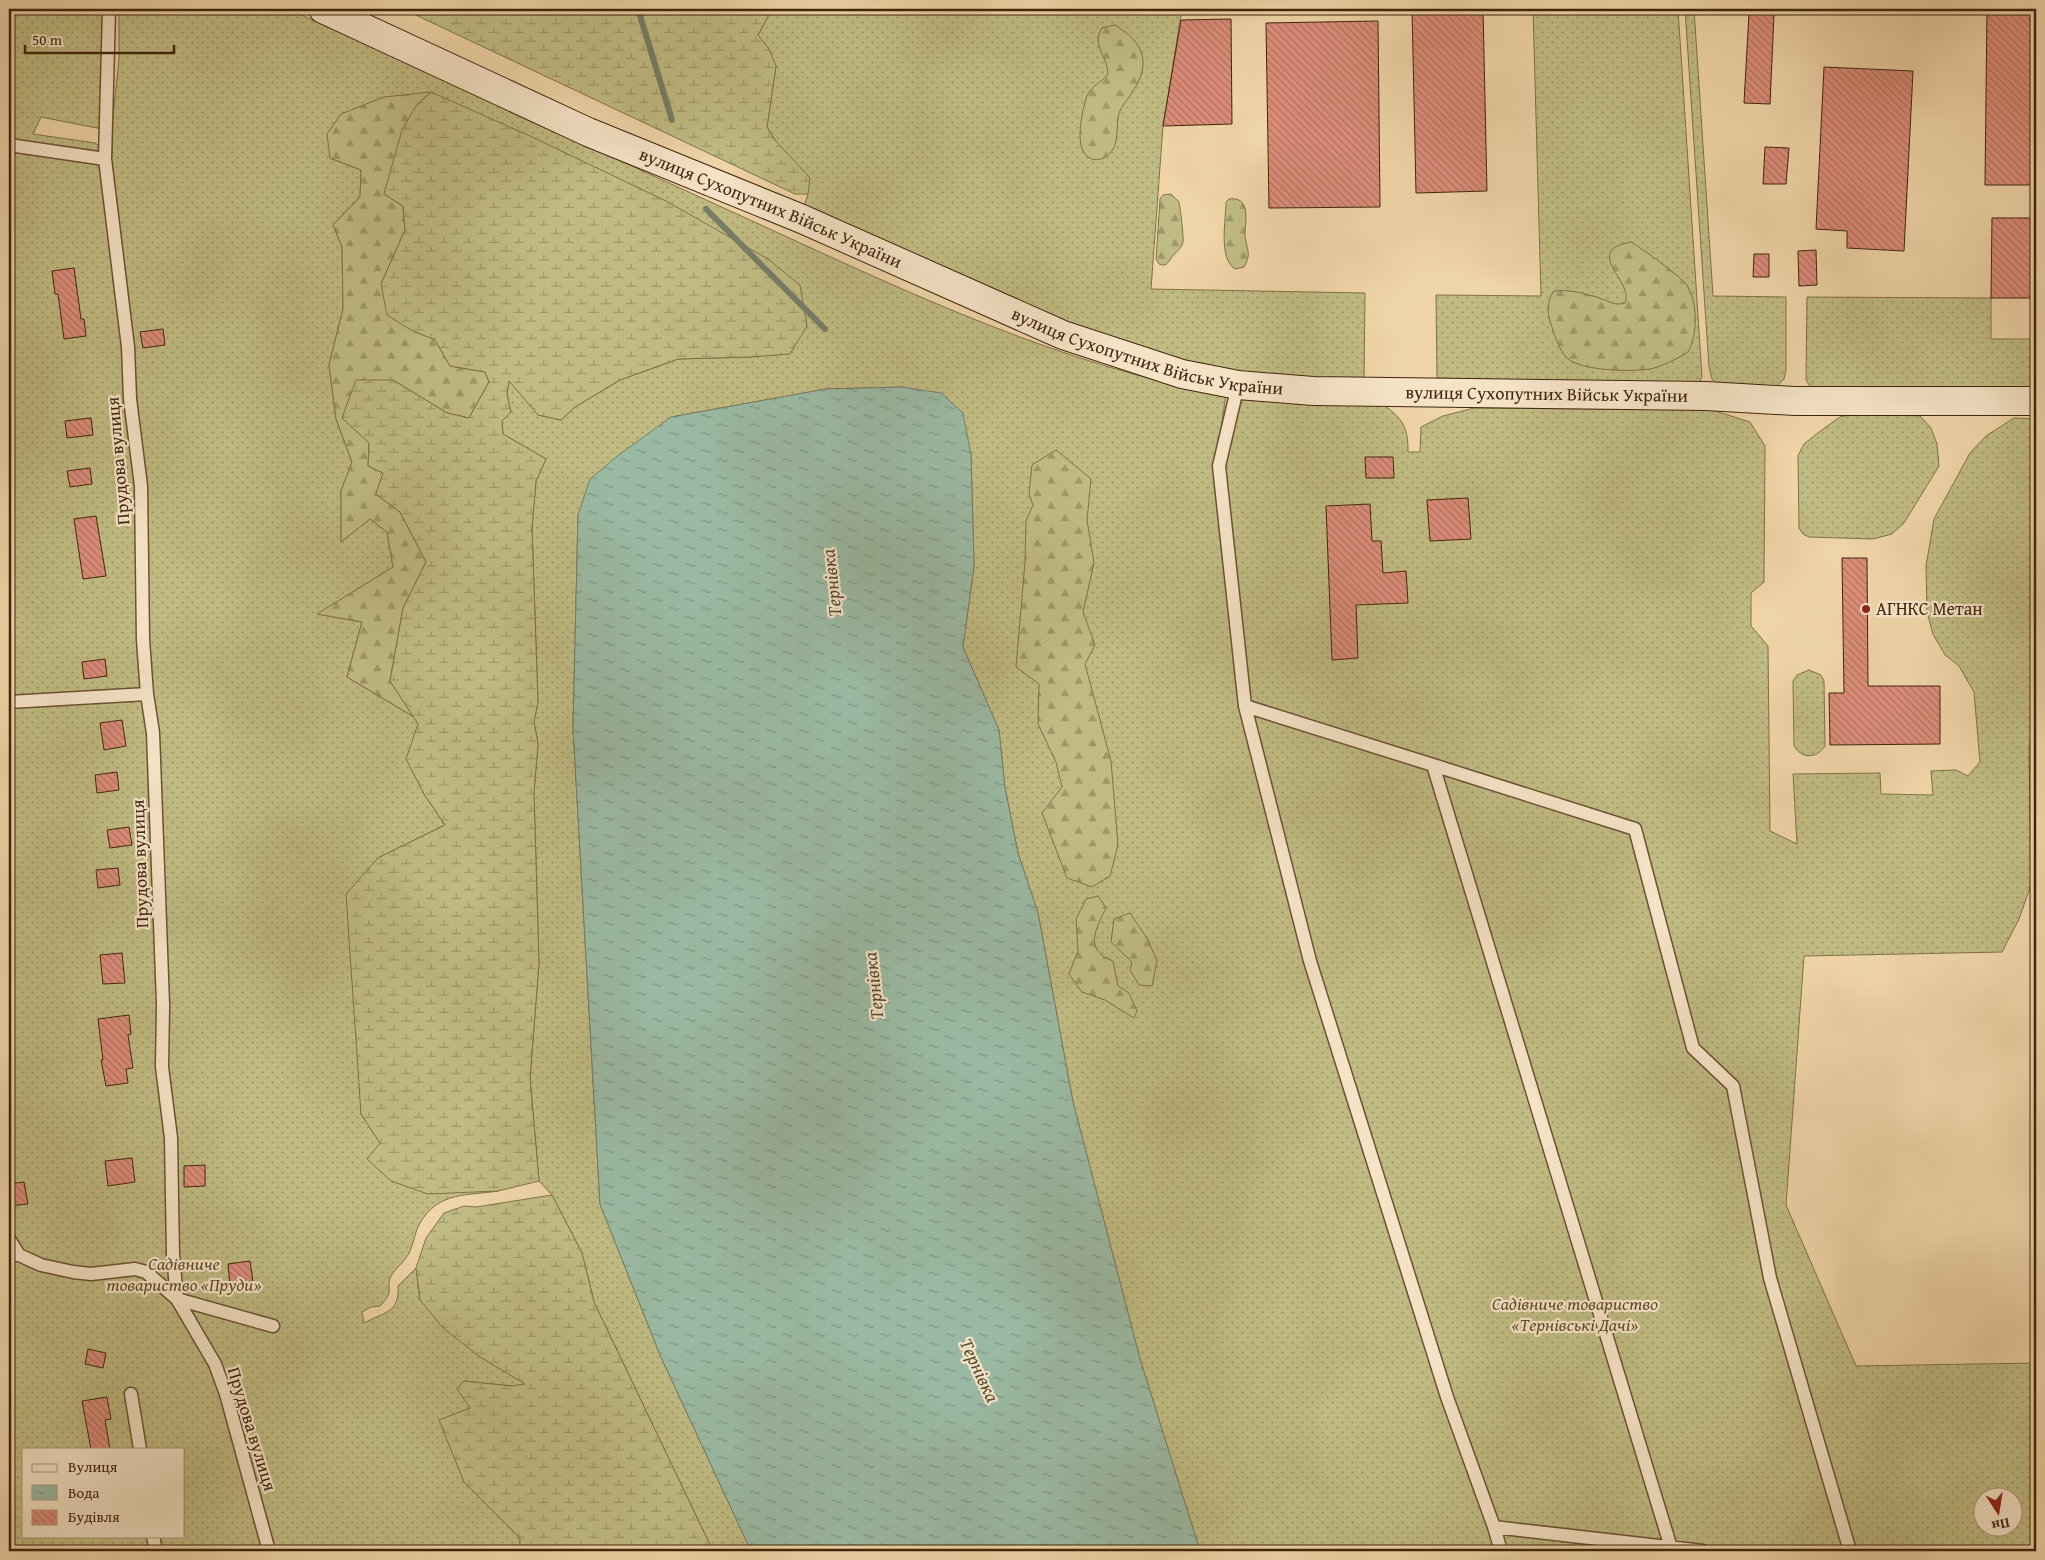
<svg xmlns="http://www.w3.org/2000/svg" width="2045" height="1560" font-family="'Gentium Book Plus',serif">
<defs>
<pattern id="grass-dots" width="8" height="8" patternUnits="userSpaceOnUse" patternTransform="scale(1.25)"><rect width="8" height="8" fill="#c0bb82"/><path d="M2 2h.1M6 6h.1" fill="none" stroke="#9e9869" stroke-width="1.8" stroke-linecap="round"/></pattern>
<pattern id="forest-firs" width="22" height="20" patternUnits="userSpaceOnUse" patternTransform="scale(1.25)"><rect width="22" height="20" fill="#c0bb82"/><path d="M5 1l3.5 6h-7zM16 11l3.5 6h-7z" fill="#9e9869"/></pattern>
<pattern id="wetland-marsh" width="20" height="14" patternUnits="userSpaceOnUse" patternTransform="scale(1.25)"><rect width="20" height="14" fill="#c0bb82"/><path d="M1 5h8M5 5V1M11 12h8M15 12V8" fill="none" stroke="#9e9869"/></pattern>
<pattern id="water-ripples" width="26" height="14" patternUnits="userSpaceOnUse" patternTransform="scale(1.25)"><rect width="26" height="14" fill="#9ab9a3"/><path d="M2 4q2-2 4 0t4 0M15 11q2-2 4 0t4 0" fill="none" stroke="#7f9683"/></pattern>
<pattern id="building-back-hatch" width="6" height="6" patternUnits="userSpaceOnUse" patternTransform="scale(1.25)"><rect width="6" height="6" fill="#dc8d7a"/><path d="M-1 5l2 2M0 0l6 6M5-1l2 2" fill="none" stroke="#b47362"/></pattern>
</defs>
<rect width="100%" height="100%" fill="#efd4a7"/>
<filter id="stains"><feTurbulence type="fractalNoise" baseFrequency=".004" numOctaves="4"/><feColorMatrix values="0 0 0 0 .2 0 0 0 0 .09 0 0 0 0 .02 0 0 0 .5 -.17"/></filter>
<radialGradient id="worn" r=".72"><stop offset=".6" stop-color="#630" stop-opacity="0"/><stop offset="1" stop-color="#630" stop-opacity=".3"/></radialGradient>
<path fill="url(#grass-dots)" stroke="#807048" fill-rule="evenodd" d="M9 9H102V129L41 117 33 134 95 143 112 154V126L119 59V9H290L314 21C463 89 612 157 761 225 909 293 1065 367 1226 395L1216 462 1238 404 1243 399 1384 405C1404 420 1408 428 1408 452H1420L1421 427 1443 416 1474 408 1712 410 1750 422 1765 446 1764 582 1751 593V626L1768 646 1770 831 1797 844 1793 774 1880 773 1881 794 1933 795 1931 771 1956 770 1968 776 1980 762 1974 692 1959 666 1945 655 1933 634 1927 612 1926 566 1934 519 1970 453 1986 436 2014 418 2036 419V714L2029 747 2031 885 2019 919 2002 952 1804 956 1786 1205 1856 1366 2036 1363V1551H1200L1140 1359 1073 1102 1038 913 1018 853 1005 788 999 730 963 647 974 566 971 455 902 387 826 389 671 417 578 515 573 728 600 1204 660 1355 751 1551H713L594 1302 582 1253 552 1195 539 1181 530 1078 539 963 534 793 538 744 534 722 538 702 532 528 536 481 546 459 503 434 502 421 511 412 507 395 509 380 538 415 561 420 575 407 620 380 678 359 751 357 807 326 330 158 361 170 360 197 333 225 342 247 343 309 329 365 336 419 352 462 341 491V542L370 519 387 532 393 567 318 614 362 622 347 677 414 717 418 724 407 759 424 794 445 825 378 858 361 1114 380 1143 470 1191H498C467 1196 439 1191 420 1223 415 1231 414 1242 410 1251 406 1261 396 1267 391 1276 385 1288 396 1290 380 1306L371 1307 362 1312 364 1323C384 1312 400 1313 398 1286L416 1268 420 1300 480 1357 526 1384 512 1386 464 1381 470 1408 464 1482 520 1538V1551H9ZM24 1449H184V1536H24ZM1982 1498H2012V1528H1982Z
M772 9H1182L1163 126 1151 289 1365 293 1364 382 1240 378 1085 332 803 209 808 194 767 127 776 66 758 35Z
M1533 9H1678L1702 377 1698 385 1437 378 1436 295 1541 296Z
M1685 9H1694L1713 296 1786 297V370L1784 379 1777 386 1718 385 1712 379 1709 367Z
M1807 297 1991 298V339H2036V391L1811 388 1806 380Z
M1854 414 1920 416 1931 428 1937 444 1939 466 1904 523 1892 534 1873 539 1809 537 1803 534 1799 528 1798 456 1804 444 1819 432 1840 417Z
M1809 670 1821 675 1824 681 1825 746C1816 759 1802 759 1794 746L1793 681 1797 675Z
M2036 900V951H2032V915Z"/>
<path fill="url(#forest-firs)" stroke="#807048" d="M1115 25C1145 43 1152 64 1131 94 1127 101 1122 105 1119 113 1115 128 1121 145 1107 156 1104 159 1097 160 1092 159 1072 153 1082 111 1087 96 1092 85 1101 83 1108 74 1107 55 1091 45 1102 28Z
M431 92 416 106 384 194 403 206 405 230 381 284 435 340 450 366 485 372 489 382 469 418 447 413 393 380 369 443 368 466 383 473 376 494 400 512 426 562 403 608 390 681 414 717 347 677 362 622 317 614 393 567 387 532 370 519 341 542V491L352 462 336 419 329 365 343 309 342 247 333 225 360 197 361 170 330 158 327 134 341 114 384 97Z
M1171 194 1179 202C1180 206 1184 239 1183 242 1182 248 1175 253 1171 258 1168 263 1166 267 1159 264L1156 259 1160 199 1163 195Z
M1229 199C1250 196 1246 219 1245 232 1245 248 1253 252 1244 267L1235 269C1218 258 1226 220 1226 202Z
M1631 242C1639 246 1682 278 1686 284 1698 302 1698 334 1688 352 1681 357 1658 368 1650 369 1631 372 1581 371 1567 358 1560 351 1555 337 1552 327 1547 315 1546 302 1554 291 1569 289 1588 294 1602 299 1611 302 1615 306 1625 303 1635 282 1581 251 1631 242Z
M1056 450 1091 479 1087 520 1094 563 1083 612 1095 645 1085 664 1111 761 1118 845 1110 876 1092 887 1067 878 1042 813 1062 787 1056 762 1038 724 1039 684 1016 667 1025 562 1026 521 1033 505 1029 494 1032 465Z
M1098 896 1106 908C1096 929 1083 950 1113 961L1118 986 1129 993 1137 1011 1134 1018 1105 1000 1082 992 1069 974 1078 951 1076 919 1086 899Z
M1130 913 1148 940 1157 961 1152 986 1139 985 1130 970 1132 962 1111 942 1114 919Z"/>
<path fill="url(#wetland-marsh)" stroke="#807048" d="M403 9H772L758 35 769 49 776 66 767 127 774 139 810 178 808 194H795Z
M431 92 530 136 666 201 768 259 800 285 807 326 790 354 751 357 678 359 620 380 575 407 561 420 538 415 509 381 507 395 511 412 502 421 503 434 546 459 536 481 532 528 538 702 534 722 538 744 534 793 539 963 530 1078 539 1181 498 1191 428 1194 391 1181 367 1159 380 1143 361 1114 346 894 378 858 445 825 424 794 406 759 418 724 390 681 403 608 426 562 400 512 376 494 383 473 368 466 369 443 342 418 356 380H393L447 413 469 418 489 382 485 372 450 366 435 340 411 330 387 315 381 284 405 230 403 206 384 194 402 130 416 106Z
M552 1195 582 1253 594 1302 713 1551H520V1538L464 1482 439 1420 470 1408 457 1389 464 1381 512 1386 525 1384 480 1357 443 1328 420 1300 416 1268 426 1238 444 1213 464 1206 476 1207Z"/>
<path fill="url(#water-ripples)" stroke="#767e67" d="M902 387 941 393 963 413 971 455 974 566 963 647 999 730 1005 788 1018 853 1038 913 1073 1102 1140 1359 1200 1551H751L660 1355 600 1204 573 728 578 515 590 479 620 454 671 417 826 389Z"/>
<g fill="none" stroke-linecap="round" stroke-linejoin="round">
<path stroke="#767e67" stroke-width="6" d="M638 9 672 120
M706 209 825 329"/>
</g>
<path fill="url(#building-back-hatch)" stroke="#41250d" d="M1412 9H1483L1487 191 1416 193Z
M1987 9H2036V185H1985Z
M1749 13 1774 14 1770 104 1744 103Z
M1231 19 1232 124 1163 126 1181 20Z
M1378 21 1380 207 1269 208 1266 23Z
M1824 67 1913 71 1904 251 1847 248V231L1816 229Z
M1765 147 1789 148 1786 184H1763Z
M1992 218H2036V298H1991Z
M1816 250 1817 285 1799 286 1798 251Z
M1754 254H1769V277H1753Z
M74 268 81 319H84L86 336 64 339 58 294H55L52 271Z
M163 329 165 345 143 348 140 332Z
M91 418 93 435 67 438 65 421Z
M1365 457H1393L1394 478H1366Z
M90 468 92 484 70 487 67 471Z
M1468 498 1471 539 1430 541 1427 500Z
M1370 504 1372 541H1381L1383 573 1406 571 1408 603 1356 605 1358 658 1332 660 1326 506Z
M96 516 106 576 83 579 74 519Z
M1842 558H1867L1868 686H1940V744L1830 745 1829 693H1844Z
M105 659 107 676 84 679 82 662Z
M122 720 126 746 104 750 100 723Z
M117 772 119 790 97 793 95 775Z
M129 827 132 845 110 848 107 830Z
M118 868 120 885 98 888 96 870Z
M122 953 125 983 103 984 100 955Z
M129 1015 131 1034 128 1035 133 1068 126 1069 128 1083 106 1086 101 1060H103L98 1019Z
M132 1158 135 1182 108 1186 105 1161Z
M205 1165V1186L184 1187V1166Z
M24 1182 28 1204 9 1206V1184Z
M250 1261 253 1281 230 1284 228 1264Z
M88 1349 106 1353 103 1368 85 1364Z
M107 1397 111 1419 105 1420 110 1449H91L82 1401Z"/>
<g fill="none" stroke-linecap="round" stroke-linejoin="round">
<defs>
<path id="lane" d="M109 9 105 159 128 347 130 399 141 486 143 640 147 694 153 733 163 1004 162 1067 171 1138 173 1255 177 1299 215 1364 226 1394 269 1551
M9 145 105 159
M1238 385 1219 466 1245 706 1310 961 1447 1397 1494 1527 1501 1551
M9 702 147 694
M1245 706 1433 765 1672 1551
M1433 765 1635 829 1693 1048 1733 1086 1770 1278 1850 1551
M9 1239 19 1255
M9 1255H19L41 1265 73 1272 91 1274 135 1269 146 1272 177 1299 273 1326
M131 1394 140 1449
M1494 1527 1703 1551
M153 1536 156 1551"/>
<g id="secondary">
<path id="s1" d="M323 9 588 132 802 219 1063 335 1182 374 1238 385 1313 391 1706 396 1795 401H2036"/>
</g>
</defs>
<use href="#lane" stroke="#6c5134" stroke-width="15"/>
<use href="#secondary" stroke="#41250d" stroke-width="30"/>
<use href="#lane" stroke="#f5e3c6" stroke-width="12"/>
<use href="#secondary" stroke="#f5e3c6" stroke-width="28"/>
</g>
<circle fill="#8f2418" stroke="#f5e3c6" stroke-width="2" cx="1866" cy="609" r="5"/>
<g text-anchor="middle" stroke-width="4.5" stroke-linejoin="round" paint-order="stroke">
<g font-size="18" fill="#41250d" stroke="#f5e3c6">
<text dy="6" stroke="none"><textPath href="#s1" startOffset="490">вулиця Сухопутних Військ України</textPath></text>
<text dy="6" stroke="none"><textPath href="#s1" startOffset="895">вулиця Сухопутних Військ України</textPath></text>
<text dy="6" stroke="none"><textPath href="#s1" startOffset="1300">вулиця Сухопутних Військ України</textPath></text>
<text transform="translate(118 461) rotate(-95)" y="6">Прудова вулиця</text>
<text transform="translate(140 864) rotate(-92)" y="6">Прудова вулиця</text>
<text transform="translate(252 1429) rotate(73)" y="6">Прудова вулиця</text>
</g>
<g font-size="18" fill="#41250d" stroke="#f5e3c6" text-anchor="start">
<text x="1876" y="615">АГНКС Метан</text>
</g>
<g font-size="18" font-style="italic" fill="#614a2a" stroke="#f5e3c6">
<text x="184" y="1270">Садівниче<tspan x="184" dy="21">товариство «Пруди»</tspan></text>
<text x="1575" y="1310">Садівниче товариство<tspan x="1575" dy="21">«Тернівські Дачі»</tspan></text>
</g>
<g font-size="19" font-style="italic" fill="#574a32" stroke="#f5e3c6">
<text transform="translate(831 583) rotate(-96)" y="7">Тернівка</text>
<text transform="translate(873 986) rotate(-96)" y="7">Тернівка</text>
<text transform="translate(980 1370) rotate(65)" y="7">Тернівка</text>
</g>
</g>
<rect width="2045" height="1560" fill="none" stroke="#efd4a7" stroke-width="30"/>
<rect x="10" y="10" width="2025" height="1540" fill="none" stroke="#41250d" stroke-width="2.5"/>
<rect x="15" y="15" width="2015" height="1530" fill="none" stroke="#41250d"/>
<rect x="22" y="1448" width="162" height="90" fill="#f5e3c6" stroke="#ad977c"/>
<rect x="32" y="1464" width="25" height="8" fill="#f5e3c6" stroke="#ad977c"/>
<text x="68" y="1472" font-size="15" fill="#41250d">Вулиця</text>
<rect x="32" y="1485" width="25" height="15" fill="url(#water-ripples)" stroke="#ad977c"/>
<text x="68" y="1498" font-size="15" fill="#41250d">Вода</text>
<rect x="32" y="1510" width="25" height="15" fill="url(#building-back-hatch)" stroke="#ad977c"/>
<text x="68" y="1522" font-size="15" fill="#41250d">Будівля</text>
<g transform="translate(1998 1512) rotate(168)"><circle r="24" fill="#f5e3c6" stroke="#ad977c"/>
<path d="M0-4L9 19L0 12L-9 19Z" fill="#8f2418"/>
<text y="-8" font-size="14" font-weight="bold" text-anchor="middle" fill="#41250d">Пн</text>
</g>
<path d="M25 45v8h149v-8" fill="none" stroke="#41250d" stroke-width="2.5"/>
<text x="32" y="45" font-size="15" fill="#41250d" stroke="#f5e3c6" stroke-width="4" paint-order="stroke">50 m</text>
<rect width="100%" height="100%" filter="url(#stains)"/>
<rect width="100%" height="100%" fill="url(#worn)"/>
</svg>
